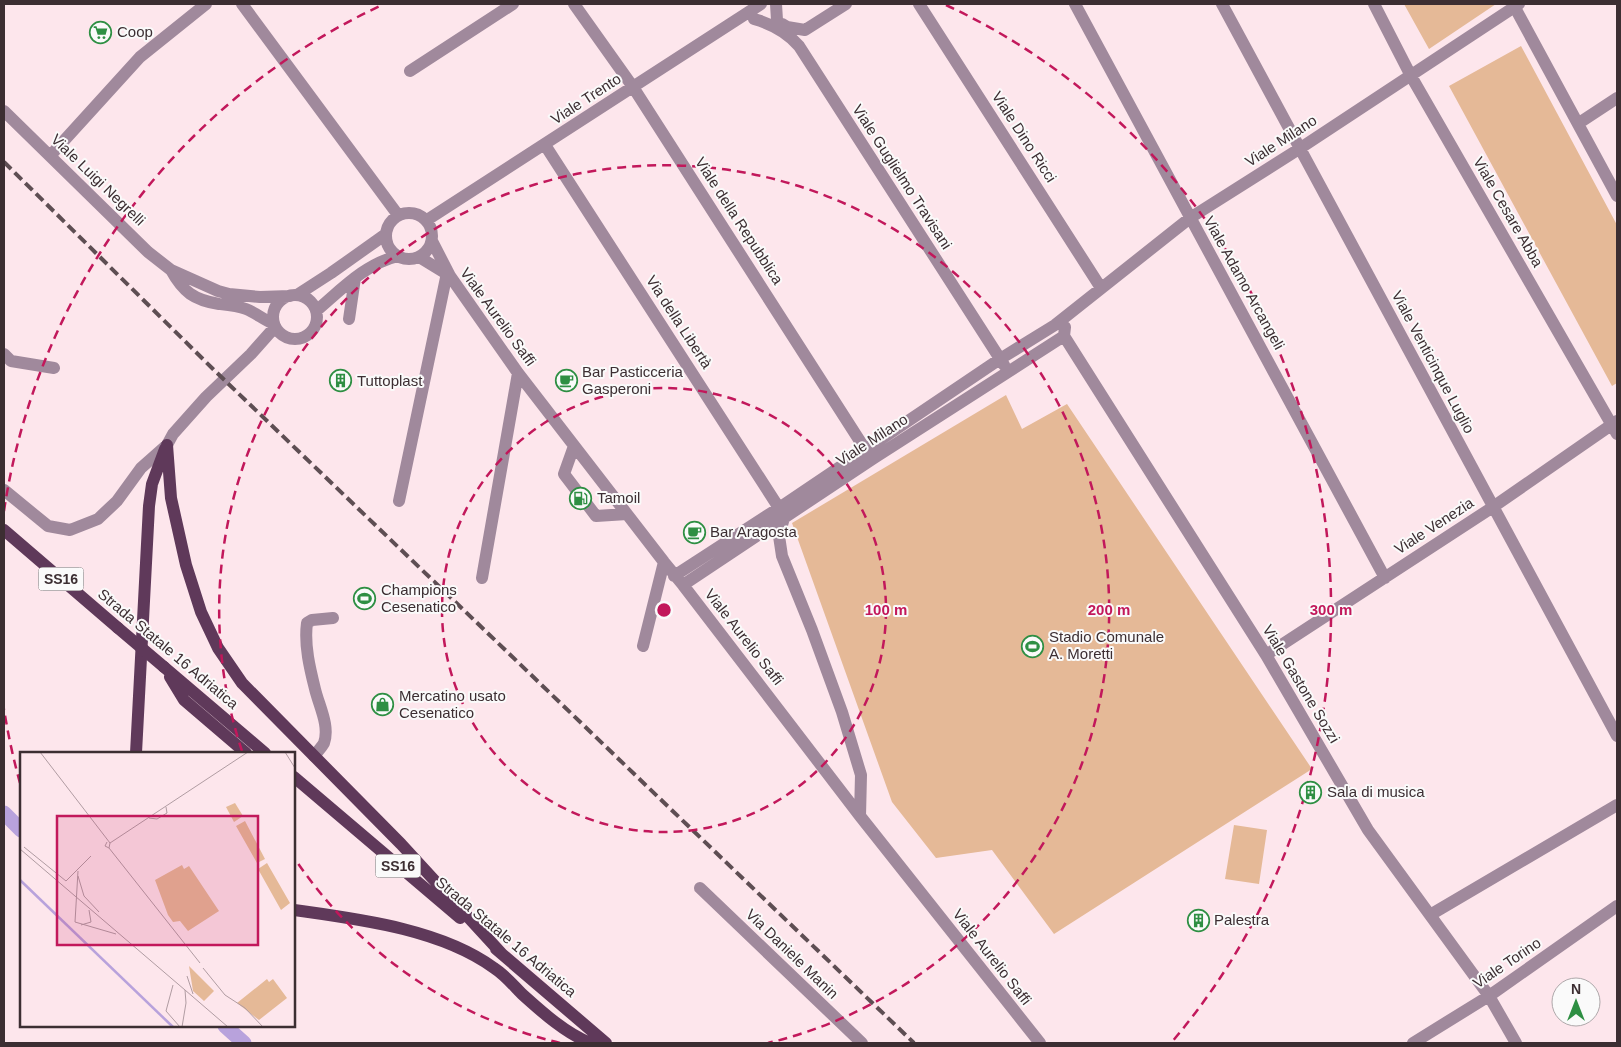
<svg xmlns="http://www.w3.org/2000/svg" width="1621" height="1047" font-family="Helvetica,sans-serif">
<rect width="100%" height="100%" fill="#fde6ec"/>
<path fill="#e5b997" d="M1404 4H1496L1429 49Z
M1521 46 1617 225V383L1612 386 1449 86Z
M1006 395 1022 429 1067 404 1312 769 1054 934 992 850 936 858 892 802 792 523Z
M1234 825 1267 830 1259 884 1225 879Z"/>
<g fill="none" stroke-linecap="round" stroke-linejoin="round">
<path stroke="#b8a2dc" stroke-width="15" d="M4 813 21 830
M225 1026 244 1043"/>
<path stroke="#a0899c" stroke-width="12" d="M242 4 398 215
M574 4 633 87 865 449 874 458
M776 4 777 20
M919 4 1101 288
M1075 4 1385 578
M1222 4 1617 736
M1374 4 1411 76 1617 434
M1513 4 1617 196
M754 19C772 24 787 32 799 46L1004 365
M782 24 787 27 805 30 846 4
M410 71 513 4
M4 111 148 252 171 270 218 291 229 294 260 297 290 296
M1579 123 1617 98
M545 145 779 508 784 518 779 536 782 556 812 630 842 712 861 775 860 816
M50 156 140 57 206 4
M386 236a23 23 0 1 1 46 0a23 23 0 1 1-46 0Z
M427 220 761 4
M432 241 450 276
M419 257 450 276 518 373 664 562 683 585 860 816 1040 1043
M171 270C183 292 194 300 219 304 228 305 238 306 246 309 256 313 264 320 274 324
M273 317a22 22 0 1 1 44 0a22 22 0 1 1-44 0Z
M297 295 331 273 386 234
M316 311C342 289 365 264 398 256
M349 319 355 278
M1064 336 1266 655 1368 830 1489 996 1516 1043
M4 354 11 361 54 368
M574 446 564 474 596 516 627 514
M4 490 48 526 70 530 98 519 117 501 141 468 167 445 173 434 206 397 251 354 275 327
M399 501 447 273
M674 576 779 508 1000 359 1055 325 1190 218 1299 149 1519 4
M482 578 518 373
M683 585 874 458 1064 336 1065 327
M643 646 664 562
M1266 655 1493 507 1617 421
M314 756C317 752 322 747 324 743 330 726 319 706 315 689 310 669 304 645 307 623L312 620 333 618
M700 888 862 1043
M1430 915 1617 805
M1413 1043 1489 996 1617 906"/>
<path stroke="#5f395a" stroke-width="12" d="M167 445 171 498 186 565 201 612 218 648 242 683 401 844 502 954
M4 530 118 628
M164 667 265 753
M170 677 184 700 246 753
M136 753 149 506 152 484 165 449
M294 777 460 918
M294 910C358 919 441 929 494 968 505 975 513 985 522 994 542 1012 565 1033 590 1043
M496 949 606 1043"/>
<path stroke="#5e4e53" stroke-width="4" stroke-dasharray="10 5" stroke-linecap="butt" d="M4 162 213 369 914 1043"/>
<path stroke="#5f395a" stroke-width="12" d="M118 628 164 667"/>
</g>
<g fill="none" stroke="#c2185b" stroke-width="2.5" stroke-dasharray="9 6">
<circle cx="664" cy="610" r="222"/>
<path d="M560 1043A445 445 0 0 1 295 859M242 751A445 445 0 1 1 768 1043"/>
<path d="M20 783A667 667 0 0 1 4 709M4 511A667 667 0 0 1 382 5M946 5A667 667 0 0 1 1171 1043"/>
</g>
<defs>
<symbol id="supermarket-ring" viewBox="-11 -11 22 22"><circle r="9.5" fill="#fafafa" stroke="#2e8f43" stroke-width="1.5"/><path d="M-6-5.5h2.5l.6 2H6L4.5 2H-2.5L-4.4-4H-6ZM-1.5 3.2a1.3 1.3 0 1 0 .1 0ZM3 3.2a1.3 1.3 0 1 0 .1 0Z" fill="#2e8f43"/></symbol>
<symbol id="building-ring" viewBox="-11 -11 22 22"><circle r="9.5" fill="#fafafa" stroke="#2e8f43" stroke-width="1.5"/><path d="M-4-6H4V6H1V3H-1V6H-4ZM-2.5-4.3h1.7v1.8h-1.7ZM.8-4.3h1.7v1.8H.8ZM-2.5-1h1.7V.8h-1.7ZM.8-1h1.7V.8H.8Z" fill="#2e8f43"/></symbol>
<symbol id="cafe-ring" viewBox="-11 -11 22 22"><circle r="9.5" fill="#fafafa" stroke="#2e8f43" stroke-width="1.5"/><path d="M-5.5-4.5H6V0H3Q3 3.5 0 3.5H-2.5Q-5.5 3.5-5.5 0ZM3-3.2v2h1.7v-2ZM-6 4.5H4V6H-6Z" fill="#2e8f43"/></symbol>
<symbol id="fuel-ring" viewBox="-11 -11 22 22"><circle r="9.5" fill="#fafafa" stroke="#2e8f43" stroke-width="1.5"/><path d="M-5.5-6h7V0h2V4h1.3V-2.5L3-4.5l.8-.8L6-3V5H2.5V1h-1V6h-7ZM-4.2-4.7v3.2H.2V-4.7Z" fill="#2e8f43"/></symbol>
<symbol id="stadium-ring" viewBox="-11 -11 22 22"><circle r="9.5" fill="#fafafa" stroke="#2e8f43" stroke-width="1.5"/><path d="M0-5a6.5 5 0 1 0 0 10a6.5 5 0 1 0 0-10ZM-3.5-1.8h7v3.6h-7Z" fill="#2e8f43"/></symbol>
<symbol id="shop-ring" viewBox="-11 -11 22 22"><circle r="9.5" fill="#fafafa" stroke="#2e8f43" stroke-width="1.5"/><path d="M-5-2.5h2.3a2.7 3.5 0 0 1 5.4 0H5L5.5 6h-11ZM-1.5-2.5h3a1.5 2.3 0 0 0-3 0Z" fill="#2e8f43"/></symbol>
</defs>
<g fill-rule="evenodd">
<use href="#supermarket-ring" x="88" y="20" width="25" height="25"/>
<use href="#building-ring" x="328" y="368" width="25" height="25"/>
<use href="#cafe-ring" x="554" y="368" width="25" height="25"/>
<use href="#fuel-ring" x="568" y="486" width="25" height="25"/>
<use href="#cafe-ring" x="682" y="520" width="25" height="25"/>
<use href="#stadium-ring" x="352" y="586" width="25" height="25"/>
<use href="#stadium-ring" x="1020" y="634" width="25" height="25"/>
<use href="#shop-ring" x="370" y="692" width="25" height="25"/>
<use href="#building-ring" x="1298" y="780" width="25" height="25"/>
<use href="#building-ring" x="1186" y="908" width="25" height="25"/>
</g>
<g text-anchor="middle" stroke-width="4" stroke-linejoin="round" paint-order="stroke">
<g fill="#fafafa" stroke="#756b6e" stroke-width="1">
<rect x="38.5" y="567.5" width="45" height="23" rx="4"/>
<rect x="375.5" y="854.5" width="45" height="23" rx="4"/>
</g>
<g font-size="14" font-weight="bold" fill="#3c2e32">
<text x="61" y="584">SS16</text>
<text x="398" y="871">SS16</text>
</g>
<g font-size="15" fill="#3c2e32" stroke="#fafafa" text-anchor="start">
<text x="117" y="37">Coop</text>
<text x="582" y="377">Bar Pasticceria<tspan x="582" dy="17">Gasperoni</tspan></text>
<text x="357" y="386">Tuttoplast</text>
<text x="597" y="503">Tamoil</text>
<text x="710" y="537">Bar Aragosta</text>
<text x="381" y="595">Champions<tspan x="381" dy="17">Cesenatico</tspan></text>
<text x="1049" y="642">Stadio Comunale<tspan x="1049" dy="17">A. Moretti</tspan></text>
<text x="399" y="701">Mercatino usato<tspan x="399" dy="17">Cesenatico</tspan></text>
<text x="1327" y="797">Sala di musica</text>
<text x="1214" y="925">Palestra</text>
</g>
<g font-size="15" fill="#3c2e32" stroke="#fafafa">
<text transform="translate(586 99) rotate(-33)" y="5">Viale Trento</text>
<text transform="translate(1024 137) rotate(57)" y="5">Viale Dino Ricci</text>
<text transform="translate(1281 141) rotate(-33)" y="5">Viale Milano</text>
<text transform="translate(902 177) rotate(57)" y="5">Viale Guglielmo Travisani</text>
<text transform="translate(98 180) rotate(44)" y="5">Viale Luigi Negrelli</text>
<text transform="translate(1508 212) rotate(60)" y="5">Viale Cesare Abba</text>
<text transform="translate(739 221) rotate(57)" y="5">Viale della Repubblica</text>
<text transform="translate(1244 283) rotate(61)" y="5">Viale Adamo Arcangeli</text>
<text transform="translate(498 317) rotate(54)" y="5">Viale Aurelio Saffi</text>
<text transform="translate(679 322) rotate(57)" y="5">Via della Libertà</text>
<text transform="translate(1433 362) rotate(62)" y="5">Viale Venticinque Luglio</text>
<text transform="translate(872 440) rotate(-33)" y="5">Viale Milano</text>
<text transform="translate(1434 526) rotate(-33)" y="5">Viale Venezia</text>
<text transform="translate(744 637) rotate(52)" y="5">Viale Aurelio Saffi</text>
<text transform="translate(168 649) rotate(40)" y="5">Strada Statale 16 Adriatica</text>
<text transform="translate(1301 684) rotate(59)" y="5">Viale Gastone Sozzi</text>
<text transform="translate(506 937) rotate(40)" y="5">Strada Statale 16 Adriatica</text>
<text transform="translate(792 954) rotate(44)" y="5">Via Daniele Manin</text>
<text transform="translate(992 957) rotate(52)" y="5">Viale Aurelio Saffi</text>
<text transform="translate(1507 963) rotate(-34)" y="5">Viale Torino</text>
</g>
</g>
<g transform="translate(20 752)">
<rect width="275" height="275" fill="#fde6ec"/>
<path d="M215 51 223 64 214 70 206 55ZM225 69 245 107 237 111 216 74ZM247 111 270 151 261 158 238 117ZM162 113 164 117 169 114 199 159 168 179 160 169 153 170 148 163 135 128ZM169 214 194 239 184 249 173 239ZM247 227 249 230 253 227 267 246 239 268 217 251Z" fill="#e5b997"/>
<path fill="none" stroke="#b8a2dc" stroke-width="2.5" d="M0 128 153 275"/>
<path fill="none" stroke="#b09ca2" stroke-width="1" d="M20 0 90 91 89 96 85 94 87 90M265 0 275 16M129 66 137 67 147 61 146 55M90 91 228 0M4 95 46 129 71 104M89 96 180 211M0 97 165 238 166 251M58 119 55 170 96 182M58 124 64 144 79 160M61 173 71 170 69 158M183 216 205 243 225 256 243 275M167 224 173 242M153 233 146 259 160 275M165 238 208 275M162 275 166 251"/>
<path fill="#c2185b" fill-opacity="0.15" stroke="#c2185b" stroke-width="2.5" d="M37 64H238V193H37Z"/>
<rect width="275" height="275" fill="none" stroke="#3c2e32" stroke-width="2.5"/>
</g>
<circle cx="664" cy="610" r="8" fill="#c2185b" stroke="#fafafa" stroke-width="2.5"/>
<g font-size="15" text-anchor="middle" font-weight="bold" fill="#c2185b" stroke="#fafafa" stroke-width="4" stroke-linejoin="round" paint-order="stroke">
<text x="886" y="615">100 m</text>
<text x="1109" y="615">200 m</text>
<text x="1331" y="615">300 m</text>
</g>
<rect width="1621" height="1047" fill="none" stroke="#3c2e32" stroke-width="10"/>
<g transform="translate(1576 1002)"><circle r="24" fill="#fafafa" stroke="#aea8aa"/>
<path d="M0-4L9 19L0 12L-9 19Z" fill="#2e8f43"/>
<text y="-8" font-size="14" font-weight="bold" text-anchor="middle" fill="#3c2e32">N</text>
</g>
</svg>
